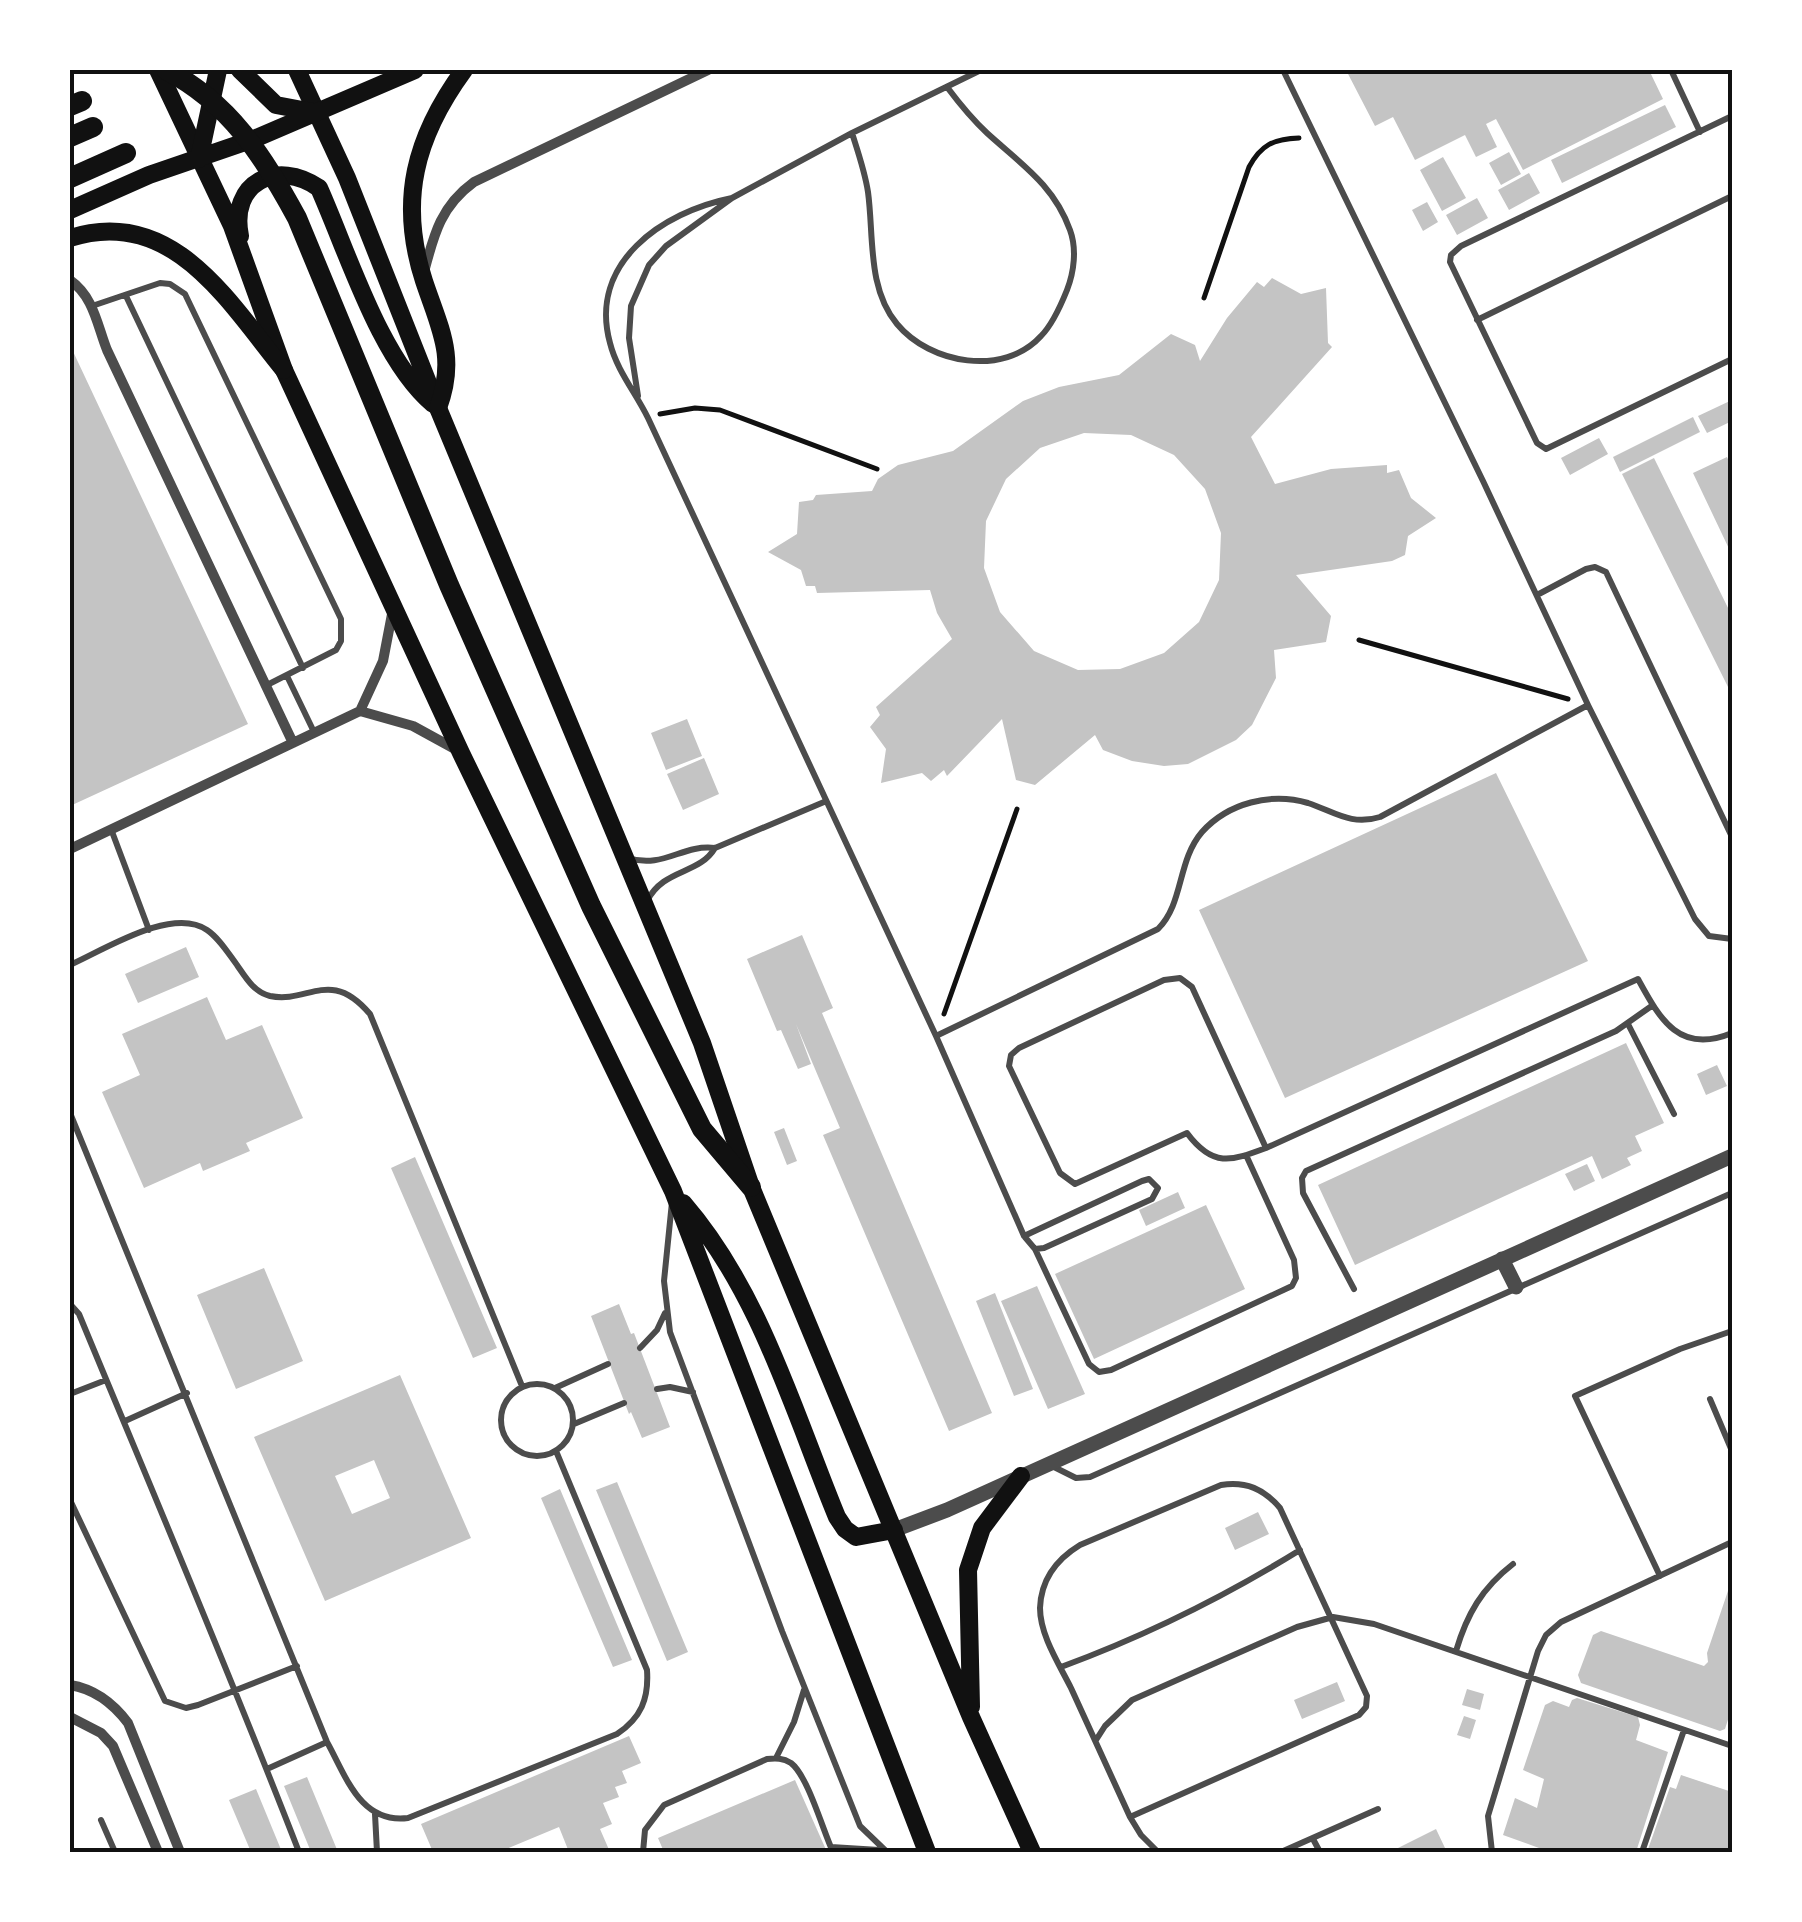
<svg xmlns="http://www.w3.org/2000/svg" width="1802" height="1922" font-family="'Asap Condensed',sans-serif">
<rect width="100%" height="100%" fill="#fff"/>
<path fill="#c4c4c4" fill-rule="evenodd" d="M1346 70H1649L1663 99 1523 170 1496 119 1486 124 1497 147 1476 157 1465 135 1415 160 1393 117 1375 126Z
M1665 105 1676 127 1562 183 1551 160Z
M1509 152 1521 174 1501 185 1489 163Z
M1443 157 1466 198 1442 211 1420 170Z
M1529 173 1540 193 1509 210 1498 190Z
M1477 198 1488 218 1457 235 1446 215Z
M1427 202 1438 222 1423 231 1412 210Z
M1272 278 1301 294 1326 288 1328 343 1332 347 1251 437 1275 484 1331 469 1387 465V473L1399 470 1411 498 1436 518 1408 536 1405 555 1392 561 1296 575 1331 616 1326 642 1274 650 1276 678 1252 725 1236 740 1188 764 1164 766 1132 761 1103 750 1095 735 1035 785 1016 780 1002 719 947 776 944 770 931 781 922 773 881 783 886 749 870 727 880 715 876 707 952 639 937 613 930 590 817 593 815 586H806L801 570 768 552 797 534 799 502 813 500 816 495 872 491 878 479 898 465 953 451 1023 401 1059 387 1119 375 1171 334 1195 345 1200 361 1227 318 1257 282 1264 287ZM1084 433 1131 435 1174 455 1205 489 1221 533 1219 580 1199 622 1164 653 1120 669 1078 670 1034 651 1000 612 984 568 986 521 1006 479 1040 448Z
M70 345 248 724 70 806Z
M1732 400V421L1707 433 1698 416Z
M1693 417 1700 432 1620 472 1613 457Z
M1599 438 1608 454 1570 475 1561 458Z
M1727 457 1732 468V555L1693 473Z
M1654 458 1732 616V695L1622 474Z
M687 719 702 756 666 770 651 733Z
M704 758 719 794 683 810 667 774Z
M1496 773 1588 961 1285 1098 1199 910Z
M802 935 833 1008 822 1013 992 1413 949 1431 823 1135 840 1128 796 1024 811 1064 798 1069 781 1030 777 1031 747 959Z
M186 947 199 977 138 1003 125 974Z
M207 997 226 1040 262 1025 303 1118 246 1143 250 1151 203 1171 200 1163 144 1188 102 1092 140 1075 122 1034Z
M1626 1043 1664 1123 1635 1136 1642 1151 1627 1158 1631 1165 1602 1179 1592 1156 1355 1265 1318 1185Z
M1717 1065 1727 1086 1706 1095 1697 1074Z
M784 1128 797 1161 787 1165 774 1132Z
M415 1157 497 1348 473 1358 391 1168Z
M1587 1164 1595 1181 1574 1191 1565 1174Z
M1178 1192 1185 1208 1146 1226 1139 1210Z
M1206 1205 1245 1289 1094 1359 1055 1274Z
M264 1268 303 1361 236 1389 197 1295Z
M1037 1286 1085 1394 1048 1409 1001 1301Z
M995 1293 1033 1389 1014 1396 976 1301Z
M619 1304 631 1334 634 1333 670 1427 642 1438 631 1412 629 1414 591 1316Z
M400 1375 471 1538 325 1601 254 1437ZM374 1460 390 1498 352 1514 335 1476Z
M617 1482 688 1652 667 1661 596 1490Z
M560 1489 632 1660 613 1667 541 1498Z
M1258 1512 1269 1534 1235 1550 1225 1528Z
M1732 1579V1707L1725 1729 1720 1731 1581 1683 1578 1675 1593 1635 1601 1631 1704 1666 1708 1662 1707 1653Z
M1337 1682 1345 1701 1302 1719 1294 1700Z
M1467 1689 1484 1694 1480 1710 1462 1705Z
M1577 1698 1638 1717 1640 1725 1636 1740 1668 1752 1636 1852H1550L1503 1835 1515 1798 1537 1808 1544 1779 1523 1770 1545 1705 1553 1701 1569 1707 1572 1700Z
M1464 1716 1476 1720 1470 1739 1457 1735Z
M629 1736 641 1763 622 1771 627 1783 615 1787 619 1797 603 1803 612 1824 600 1829 610 1852H569L559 1827 499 1852H433L421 1824Z
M1681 1775 1732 1792V1852H1647L1670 1787 1676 1789Z
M307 1777 338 1852H311L284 1786Z
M795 1780 827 1852H664L658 1838Z
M256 1789 282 1852H251L229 1800Z
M1436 1829 1445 1848 1437 1852H1390Z"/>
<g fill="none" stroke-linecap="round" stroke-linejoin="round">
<path stroke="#111" stroke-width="5" d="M1204 298 1249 167C1261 145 1273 139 1299 138
M660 414 695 408 720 410 877 469
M1359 640 1568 699
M944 1014 1017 809"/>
<path stroke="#4c4c4c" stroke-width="6" d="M1283 70 1483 481 1588 705 1695 919 1709 936 1732 939
M1671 70 1700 132
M1732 116 1461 246 1451 255 1450 262 1537 443 1546 449 1732 359
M852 133C858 152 865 172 868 192 874 236 867 288 897 324 930 364 1004 377 1041 336 1053 324 1061 305 1067 290 1074 272 1077 249 1070 230 1054 185 1021 164 987 133 972 119 959 103 947 87
M732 198C662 212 588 263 610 343 617 371 636 393 648 418L936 1036 1024 1236 1035 1249 1044 1248 1152 1199 1158 1188 1149 1179 1142 1181 1024 1236
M126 296 303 668
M92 306 160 283 170 284 185 294 341 619V641L336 650 267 685
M1477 320 1732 196
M638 396 629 338 631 306 649 265 666 246 732 198 852 133 981 70
M1732 434V446
M1537 595 1586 569 1595 567 1606 572 1732 837
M287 676 314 732
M111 829 149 930
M628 858C664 869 682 844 715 848L824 802
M647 901C664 868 699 875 715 848
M70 965C104 950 172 906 207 930 219 938 228 953 237 965 246 978 254 992 270 996 309 1004 330 967 370 1014L522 1386
M1628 1024 1674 1114
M936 1036 1158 929C1184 903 1177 861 1202 832 1228 803 1271 792 1308 803 1335 812 1351 826 1380 817L1588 705
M70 1113 327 1742C346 1776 360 1824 408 1818L617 1734C641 1718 649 1699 647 1670L556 1451
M1266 1148 1192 987 1180 978 1164 980 1019 1048 1011 1055 1009 1066 1060 1173 1075 1184 1187 1133C1213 1168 1231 1161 1266 1148L1638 979C1660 1019 1679 1055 1732 1033
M672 1202 664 1281 670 1332 782 1631 860 1826 887 1852
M1035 1249 1089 1364 1099 1372 1111 1370 1292 1286 1296 1278 1294 1260 1246 1155
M1354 1289 1303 1193 1302 1178 1306 1171 1616 1031 1653 1005
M70 1304 79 1314C153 1493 229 1671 299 1852
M640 1348 657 1330 665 1313
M501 1420a36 36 0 1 1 72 0a36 36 0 1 1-72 0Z
M555 1388 608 1364
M657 1389 670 1387 693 1392
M70 1394 106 1380
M1710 1399 1732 1451
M125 1421 187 1393
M574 1424 624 1403
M1050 1465 1076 1478 1090 1477 1732 1193
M70 1500 165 1701 186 1708 198 1705 297 1666
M1660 1576 1575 1396 1680 1349 1732 1331
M1456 1651C1467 1614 1482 1588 1513 1564
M1061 1667C1145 1636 1224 1597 1300 1550
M1096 1740 1105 1726 1132 1700 1297 1627 1333 1617 1374 1624 1732 1746
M776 1758 794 1722 804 1690
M267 1769 327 1742
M375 1814 377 1852
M1130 1817 1359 1715 1366 1707 1367 1696 1280 1508C1264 1489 1246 1481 1221 1485L1080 1545C1057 1559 1041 1579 1040 1608 1040 1635 1059 1664 1071 1688 1091 1731 1110 1774 1130 1817L1141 1835 1158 1852
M101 1820 115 1852
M1313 1839 1320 1852
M831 1847 879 1850
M643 1852 645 1830 664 1805 767 1759C776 1758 783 1758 791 1763 808 1776 823 1831 833 1852
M1281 1852 1378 1809
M1492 1852 1488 1816 1538 1651 1546 1635 1561 1622 1732 1542
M1642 1852 1684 1730"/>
<path stroke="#4c4c4c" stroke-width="10" d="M424 272C434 234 441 206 474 182L708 70
M70 280C94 297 97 325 107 350L293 743
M360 711 413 726 455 749
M70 849 360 711 383 661 393 609
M70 1685C95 1689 113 1703 128 1723L180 1852
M70 1717 101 1733 113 1746 158 1852"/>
<path stroke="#4c4c4c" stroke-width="15" d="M1502 1259 1516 1287
M894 1530 947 1510 1732 1156"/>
<path stroke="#111" stroke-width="18" d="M158 70 232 226 284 370 461 753 673 1191 927 1852
M297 70 347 178 438 408 702 1043 751 1187 971 1717 1032 1852
M240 236C229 182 277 159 319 188 348 253 380 359 433 404
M683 1203C760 1292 793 1410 837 1517L845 1529 856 1537 894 1530
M971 1707 968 1570 982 1528 1021 1476"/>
<path stroke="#111" stroke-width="18" d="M240 70 276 105 313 112
M199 159 218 70
M70 210 149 175 254 139 415 70
M70 238C173 205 229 303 284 370
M438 408C457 357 440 329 424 281 398 201 415 137 464 70"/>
<path stroke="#111" stroke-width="20" d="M166 70C229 102 264 157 297 218L449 585 591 906 702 1129 751 1187
M70 106 82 101
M70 137 93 127
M70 178 126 153"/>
</g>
<rect width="1802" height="1922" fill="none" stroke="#ffffff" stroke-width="145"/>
<rect x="72" y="72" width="1658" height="1778" fill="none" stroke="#111" stroke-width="4"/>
</svg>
